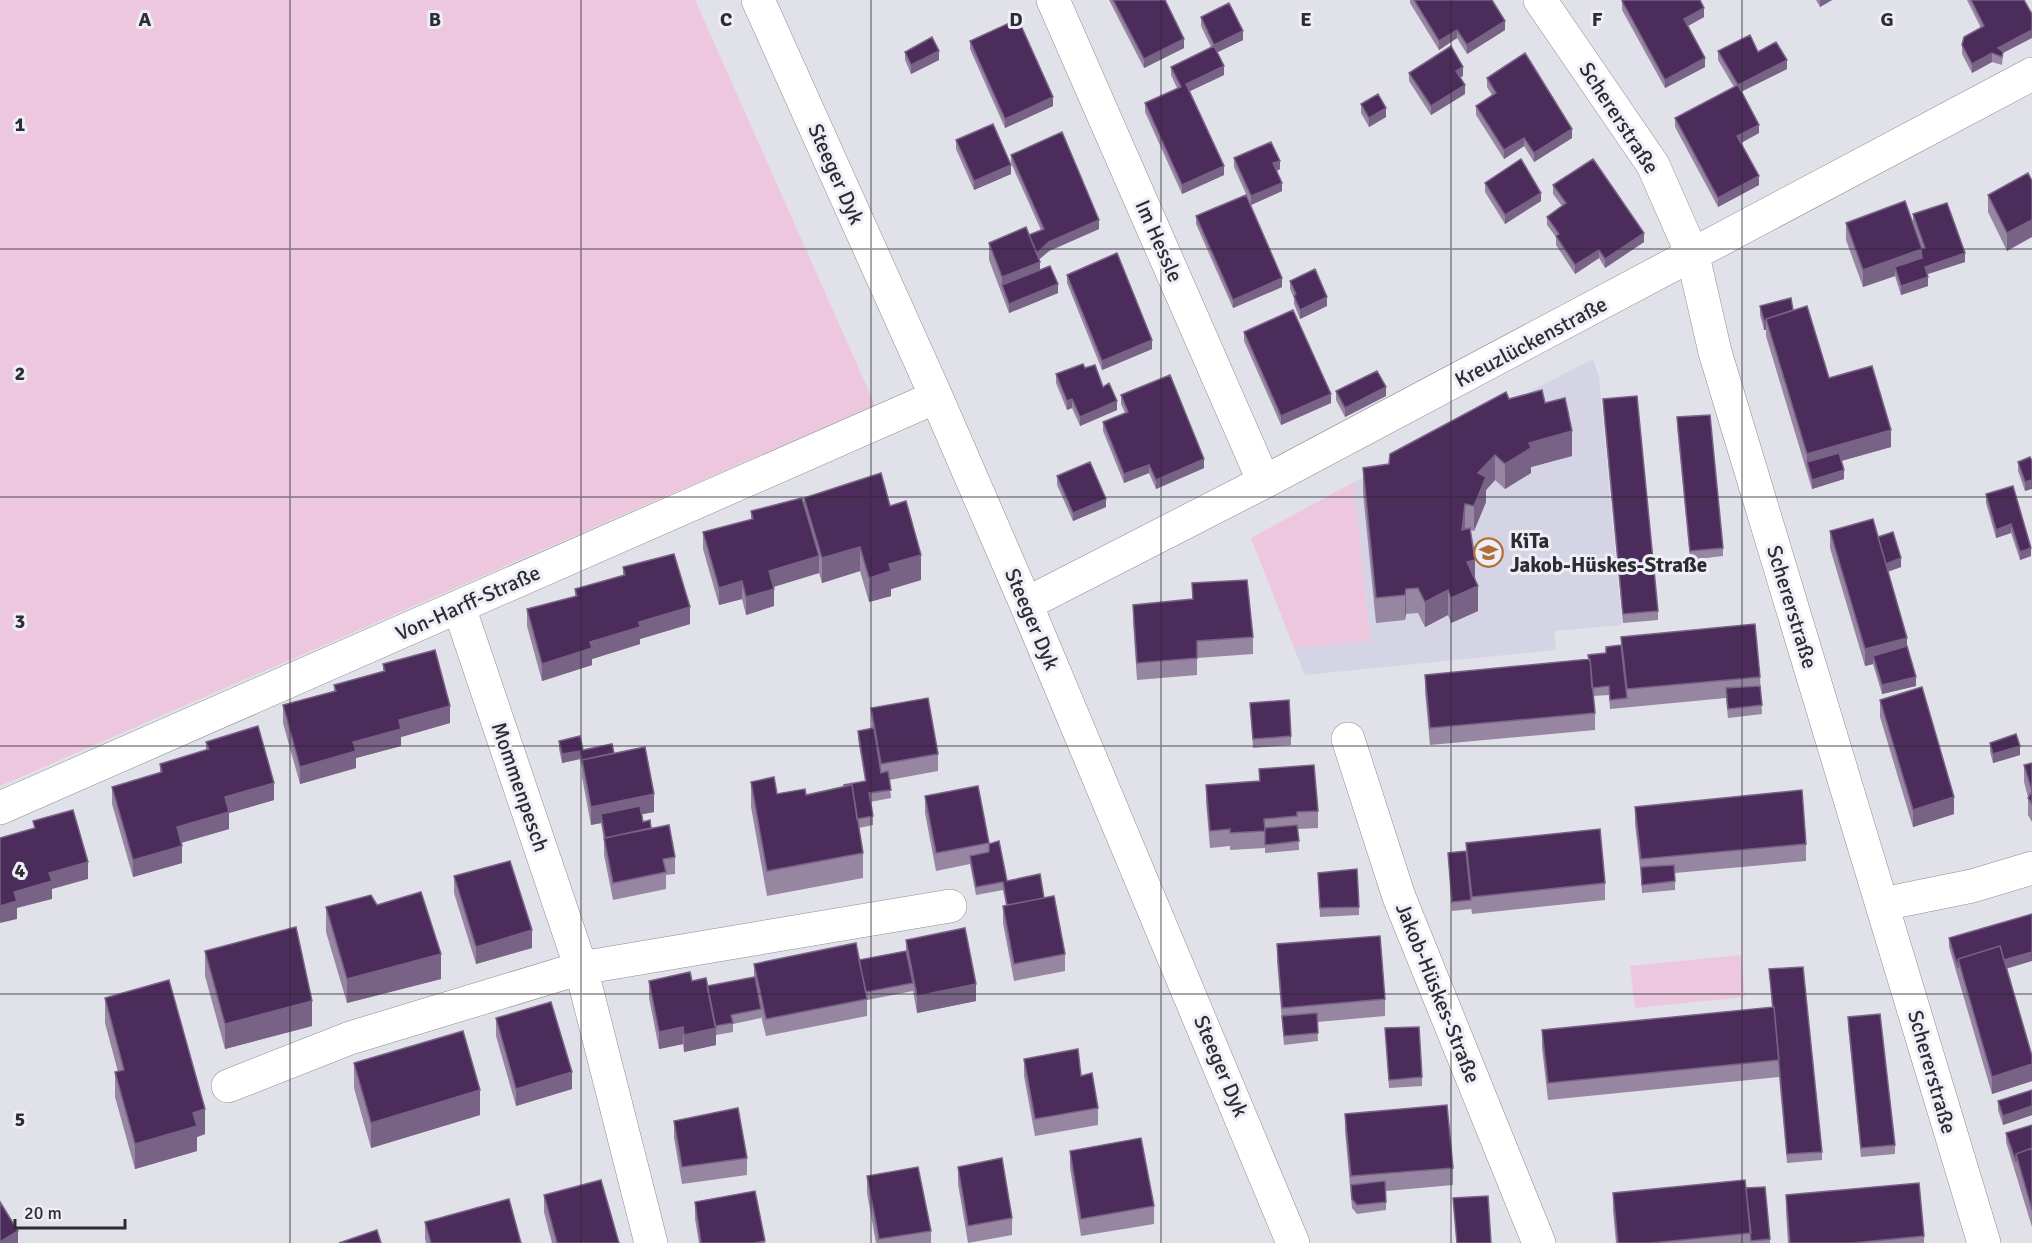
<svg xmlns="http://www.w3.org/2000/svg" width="2032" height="1243" font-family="Signika,sans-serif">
<rect width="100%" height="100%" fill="#e1e1ea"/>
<path fill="#d5d4e5" d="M1593 359 1599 377 1622 625 1554 631 1556 650 1305 675 1294 648 1370 640 1354 482Z"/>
<path fill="#edc7de" d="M0 0H695L875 405 0 786Z
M1354 482 1370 641 1294 648 1251 538Z
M1741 955 1745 997 1635 1008 1630 966Z"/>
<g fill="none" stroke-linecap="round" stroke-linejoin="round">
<defs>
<path id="minor" d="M758 0 935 394 1026 604 1293 1243
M1053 0 1264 482
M1540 0 1653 165 1693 256 1715 352 1984 1243
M1026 604 1264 482 2032 74
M459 607 581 968 651 1243
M1348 739 1399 897 1539 1243
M0 808 936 397
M1883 904 1972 886 2032 868
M228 1086 350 1038 581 968 950 906"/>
</defs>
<use href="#minor" stroke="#8c8c94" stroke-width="34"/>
<use href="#minor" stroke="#fff" stroke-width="33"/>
</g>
<path fill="#9686a2" d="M1109 0H1165L1184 48 1144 68Z
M1410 0H1492L1505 30 1467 54 1457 38 1439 50 1410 3Z
M1816 0H1832L1820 7Z
M1967 0H2024L2003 53 2002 65 1992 62 1972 73 1962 54V45L1981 28Z
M1622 1 1704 17 1688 26 1705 67 1665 88 1622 10Z
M1201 17 1243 40 1217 52 1224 75 1190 91 1224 175 1182 194 1145 112V103L1177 88 1171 75V67L1211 47 1201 26Z
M970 41 1053 106 1005 128 970 49Z
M1718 51 1758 52 1787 69 1741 92 1759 133 1741 143 1759 185 1718 207 1675 127V118L1734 87 1718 60Z
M905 52 939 60 911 74 905 60Z
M1409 73 1463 76 1460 77 1465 94 1431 115 1409 81Z
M1487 78 1572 138 1534 162 1524 146 1504 159 1476 115V106L1492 95 1487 87Z
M1361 104 1386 117 1369 127 1361 113Z
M956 140 1011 174 974 190 956 149Z
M1011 155 1099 229 1049 251 1039 259 1040 270 1058 293 1009 313 989 260V243L1029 235 1041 230 1011 163Z
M1234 158 1280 169 1277 171 1282 191 1251 205 1234 167Z
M2028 173 2007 251 1988 212V195Z
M1485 183 1541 201 1505 224 1485 192Z
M1553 185 1644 242 1605 268 1599 258 1575 274 1556 245V237L1547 225V217L1562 206 1553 194Z
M1913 214 1965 262 1927 274 1928 286 1901 295 1895 276 1863 287 1846 240V223L1921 249 1913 223Z
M1196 216 1282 287 1233 308 1196 224Z
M1067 275 1152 349 1102 370 1067 283Z
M1290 281 1327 306 1300 319 1294 304V298L1290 289Z
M1760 306 1793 310 1829 378 1891 447 1841 461 1844 479 1812 489 1766 336V330H1764L1760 315Z
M1244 332 1331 403 1281 425 1244 341Z
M1085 368 1103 387 1117 410 1080 426 1072 408 1067 410 1056 383V374Z
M1336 391 1386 396 1345 417 1336 400Z
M1121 395 1204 468 1156 489 1149 473 1124 483 1103 431V422L1125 413 1121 404Z
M1509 399 1545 403 1572 456 1531 467V473L1505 489 1495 480 1486 490V502L1474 531 1470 530 1478 611 1451 623 1448 615 1425 627 1418 613 1406 614 1405 620 1376 623 1363 493V468L1389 464Z
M1603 399 1658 611V620L1623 623 1603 408Z
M1677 417 1723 548V556L1690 560 1677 426Z
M2030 457 2025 491 2018 471V462Z
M1057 476 1106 507 1073 521 1057 485Z
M2013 486 2031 556 2020 560 2011 533 1996 538 1986 503V494Z
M804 498 890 506 921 580 891 589V596L869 602 860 571 822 583 819 573 774 587V606L746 615 742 599 719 605 703 549V532L751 520V511L804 505Z
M1830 531 1878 537 1901 567 1888 572 1916 686 1882 694 1873 664 1865 666 1830 548Z
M623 567 690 624 640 639V644L592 659V665L542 681 527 626V609L575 597V589L623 575Z
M1192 583 1253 637V654L1197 658V675L1137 680 1133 622V605L1192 600Z
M1621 637 1760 677 1762 714 1728 718 1726 698 1610 709 1609 695 1593 696 1595 713V730L1430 745 1425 692V675L1588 660V655L1606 653V647L1621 645Z
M383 664 450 723 401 737V746L356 758V768L300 784 283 723V705L334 691V685L383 671Z
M1880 700 1954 814 1913 827 1880 717Z
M1250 703 1291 736V745L1253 748Z
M871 708 938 754V771L889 780 891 798 870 802 873 816V825L859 828 863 853V878L767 896 751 807V782L777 794 806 795 865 781 858 739V731L872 728Z
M559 741 583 750 614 753 654 812 642 814 643 822 651 828 675 857V874L666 875V889L613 900 604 855V841L601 823 591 825 582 777V768L580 759 562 763 559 749Z
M206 742 274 800 229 813V829L181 843 182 863 133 877 112 804V787L160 773V764L206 750Z
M1990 743 2020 755 1993 763 1990 752Z
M2032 763V822L2028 815V797L2024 782V765Z
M1259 769 1318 811V828L1298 829 1299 850 1265 853V848L1230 850V846L1210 848 1206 802V785L1259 781Z
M925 796 989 844 1007 881 1044 898 1065 954V971L1014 981 1003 923V906L1006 905 1003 890 976 895 970 864 936 871 925 813Z
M1635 807 1806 844V861L1675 873V890L1642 893 1641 876 1635 824Z
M1466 843 1605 883V900L1472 914 1471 907V909L1452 911 1448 853 1466 851Z
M1318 873 1359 907V915L1320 917Z
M454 876 532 948 476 964 454 893Z
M377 905 441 979 347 1003 326 932V907Z
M1949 938 2007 968 2032 1056V1081L1992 1094 1949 947Z
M906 940 976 1001 917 1013 913 991 867 1000V1016L766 1036 761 1016V1018L733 1024V1032L716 1035V1045L684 1052 683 1044 659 1049 649 998V981H692L707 986 754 977V964L859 960 906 951Z
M1277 944 1385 999V1016L1317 1022 1318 1041 1284 1045 1277 961Z
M205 951 312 1026 225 1049 205 976Z
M1769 969 1822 1152V1160L1787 1163 1779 1077 1548 1100 1542 1048V1030L1772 1008Z
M105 998 205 1134 197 1137V1151L135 1169 115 1097V1072H118L105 1023Z
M1848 1017 1895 1145V1154L1861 1157 1848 1026Z
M496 1018 572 1089 516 1106 496 1036Z
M1385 1028 1422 1077V1086L1389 1088Z
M1024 1059 1081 1076 1098 1108V1125L1035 1136 1024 1076Z
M354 1063 480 1115 371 1148 354 1088Z
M2032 1090V1115L2003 1125 1998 1110V1101Z
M1345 1114 1453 1168V1185L1386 1191V1210L1357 1214 1352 1208 1345 1131Z
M674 1121 747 1158V1175L682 1184 674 1138Z
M2032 1125V1227L2006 1142V1133Z
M1070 1151 1154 1206V1224L1081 1236 1070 1168Z
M958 1167 1012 1218V1235L968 1243 958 1184Z
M867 1176 931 1231V1243H876L867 1193Z
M1746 1188 1770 1239V1243H1616L1613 1210V1193Z
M544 1195 619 1243H552L544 1212Z
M1786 1195 1924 1236V1243H1788L1786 1212Z
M695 1202 765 1241V1243H699L695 1219Z
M425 1222 521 1243H426L425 1239Z"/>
<path fill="#786285" d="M1820 0H1832L1820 7Z
M1704 8V17L1684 28V19Z
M1505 21V30L1467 54V45Z
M1457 30V38L1439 50V41Z
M2032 30V38L2003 53 2002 65 2003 54 1998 56V48Z
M1243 31V40L1214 54V45Z
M1184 39V48L1144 68V59Z
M939 51V60L911 74V65Z
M1992 53V62L1972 73V64Z
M1705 58V67L1665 88V80Z
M1787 60V69L1738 93V85Z
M1224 66V75L1186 93V84Z
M1463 67V76L1456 80V71Z
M1465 85V94L1431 115V106Z
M1053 97V106L1005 128V119Z
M1386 108V117L1369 127V118Z
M1759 125V133L1737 145V136Z
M1572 129V138L1534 162V153Z
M1524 138V146L1504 159V150Z
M1280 161V169L1273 172V163Z
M1011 165V174L974 190V181Z
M1224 166V175L1182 194V185Z
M1759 176V185L1718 207V198Z
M1282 183V191L1251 205V196Z
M1541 193V201L1505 224V215Z
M1099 220V229L1049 251 1034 264 1040 262V279L1002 285V277L1034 256 1049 242Z
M2032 220V237L2007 251V233Z
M1644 233V242L1605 268V259Z
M1922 249V267H1895V276L1863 287V270Z
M1599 250V258L1575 274V265Z
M1965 253V262L1925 275V267Z
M1928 277V286L1901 295V286Z
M1282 278V287L1233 308V300Z
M1058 284V293L1009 313V304Z
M1327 297V306L1300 319V310Z
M1764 321H1766V330H1764Z
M1152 340V349L1102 370V361Z
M1386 387V396L1345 417V408Z
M1331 394V403L1281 425V416Z
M1072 399V408L1067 410V401Z
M1117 401V410L1080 426V417Z
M1891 430V447L1809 470 1807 462V454Z
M1572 431V456L1531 467V473L1505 489V464L1529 443Z
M1495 455V480L1486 490V502L1474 531V506L1478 473Z
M1204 459V468L1156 489V480Z
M1149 465V473L1124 483V474Z
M1844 470V479L1812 489V480Z
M2032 480V489L2025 491V482Z
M1106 499V507L1073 521V513Z
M1465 504V529L1462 530Z
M2011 524V533L1996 538V530Z
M860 547V571L822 583V558Z
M2031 548V556L2020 560V552Z
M921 555V580L891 589V596L869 602V578L889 564Z
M819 556V573L769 588V571Z
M1901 558V567L1883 573V564Z
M1475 560V585L1467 562Z
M742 581V599L719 605V588Z
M1478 586V611L1451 623V598Z
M774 589V606L746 615V597Z
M1406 589V614L1405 620V595Z
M1448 590V615L1425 627V602Z
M690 607V624L640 639V644L592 659V665L542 681V664L639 622Z
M1907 638V655L1873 656V664L1865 666V649Z
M1916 677V686L1882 694V685Z
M450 706V723L401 737V746L356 758V768L300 784V767L399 720Z
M2020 746V755L1993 763V754Z
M580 751V759L562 763V754Z
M274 783V800L229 813V829L177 844V827L225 797Z
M654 794V812L602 822 601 814V823L591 825V807Z
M1954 797V814L1913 827V810Z
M182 846V863L133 877V860Z
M88 862V879L52 889V899L17 908V919L0 923V906L14 892 49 873Z
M532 930V948L476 964V947Z
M2032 952V961L2002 970V961Z
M441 954V979L347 1003V979Z
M976 984V1001L917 1013V996Z
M312 1001V1026L225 1049V1024Z
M683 1027V1044L659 1049V1032Z
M716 1028V1045L684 1052V1035Z
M2032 1064V1081L1992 1094V1077Z
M572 1072V1089L516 1106V1089Z
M480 1090V1115L371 1148V1123Z
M2032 1106V1115L2003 1125V1116Z
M205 1109V1134L197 1137V1151L135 1169V1144L193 1113Z
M18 1231V1243H0V1242Z"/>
<path fill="#4b2c5a" stroke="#786285" stroke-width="1.5" d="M1113 0H1165L1184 39 1144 59Z
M1414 0H1492L1505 21 1467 45 1457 30 1439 41Z
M1623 0H1700L1704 8 1684 19 1705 58 1665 80 1622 1Z
M1971 0H2024L2032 14V30L1998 48 2003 52 2002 57 1992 53 1972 64 1962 45 1964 37 1984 26Z
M1229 3 1243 31 1214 45 1201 17Z
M1018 19 1053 97 1005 119 970 41Z
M1750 35 1758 52 1776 42 1787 60 1738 85 1759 125 1737 136 1759 176 1718 198 1675 118 1738 85 1718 51Z
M932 37 939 51 911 65 905 52Z
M1214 46 1224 66 1186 84 1224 166 1182 185 1145 103 1181 87 1171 67Z
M1451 46 1463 67 1456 71 1465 85 1431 106 1409 73Z
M1525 53 1572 129 1534 153 1524 138 1504 150 1476 106 1496 93 1487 78Z
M1378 94 1386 108 1369 118 1361 104Z
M993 124 1011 165 974 181 956 140Z
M1062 132 1099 220 1049 242 1037 253 1029 235 1044 229 1011 155Z
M1271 142 1280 161 1273 163 1282 183 1251 196 1234 158Z
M1521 159 1541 193 1505 215 1485 183Z
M1593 159 1644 233 1605 259 1599 250 1575 265 1556 236 1559 234 1547 217 1566 203 1553 185Z
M2028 173 2032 181V220L2007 233 1988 195Z
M1246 195 1282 278 1233 300 1196 216Z
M1905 201 1922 249 1863 270 1846 223Z
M1947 203 1965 253 1925 267 1928 277 1901 286 1895 267 1922 258 1921 249 1925 248 1913 214Z
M1026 227 1040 262 1002 277 989 243Z
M1117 253 1152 340 1102 361 1067 275Z
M1050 266 1058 284 1009 304 1002 285Z
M1315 269 1327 297 1300 310 1294 296 1296 294 1290 281Z
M1791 298 1793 310 1766 319V321H1764L1760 306Z
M1807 306 1829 378 1872 366 1891 430 1807 454 1766 319Z
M1293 310 1331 394 1281 416 1244 332Z
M1083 364 1085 368 1095 365 1103 387 1109 383 1117 401 1080 417 1072 399 1067 401 1056 374Z
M1377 371 1386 387 1345 408 1336 391Z
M1170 375 1204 459 1156 480 1149 465 1124 474 1103 422 1128 412 1121 395Z
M1542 390 1545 403 1565 398 1572 431 1529 443 1531 448 1505 464 1495 455 1478 473 1486 477 1474 506 1465 504 1462 530 1470 528 1475 560 1467 562 1478 586 1451 598 1448 590 1425 602 1418 588 1406 589 1405 595 1376 598 1363 468 1389 464 1390 454 1506 392 1509 399Z
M1637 396 1658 611 1623 614 1603 399Z
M1710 415 1723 548 1690 551 1677 417Z
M1839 453 1844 470 1812 480 1807 462Z
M2030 457 2032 461V480L2025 482 2018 462Z
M1090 462 1106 499 1073 513 1057 476Z
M881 473 890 506 906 501 921 555 889 564 891 571 869 578 860 547 822 558 804 498Z
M2013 486 2031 548 2020 552 2011 524 1996 530 1986 494Z
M802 498 819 556 769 571 774 589 746 597 742 581 719 588 703 532 753 519 751 511Z
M1873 519 1907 638 1865 649 1830 531Z
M1893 532 1901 558 1886 564 1878 537Z
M674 554 690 607 639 622 640 627 590 642 592 648 542 664 527 609 577 596 575 589 625 575 623 567Z
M1247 580 1253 637 1197 641V658L1137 663 1133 605 1193 599 1192 583Z
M1755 624 1760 677 1627 689 1621 637Z
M1621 645 1627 698 1610 700 1609 686 1592 688 1590 659 1589 660 1588 655 1606 653V647Z
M1907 646 1916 677 1882 685 1873 656Z
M435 650 450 706 399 720 401 729 353 742 356 751 300 767 283 705 336 691 334 685 385 671 383 664Z
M1590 659 1595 713 1430 728 1425 675Z
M1760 686 1762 705 1728 709 1726 688Z
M1922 687 1954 797 1913 810 1880 700Z
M928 698 938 754 881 764 871 708Z
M1289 700 1291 736 1253 739 1250 703Z
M258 726 274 783 225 797 229 812 177 827 182 846 133 860 112 787 162 772 160 764 209 749 206 742Z
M874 728 881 773 888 771 891 790 869 793 873 816 857 819 852 785 844 786V785L866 781 858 731Z
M2016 734 2020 746 1993 754 1990 743Z
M580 736 583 750 612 744 614 753 582 760 580 751 562 754 559 741Z
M645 747 654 794 591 807 582 760Z
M2032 763V804L2028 798 2032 791 2024 765Z
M1314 765 1318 811 1297 812V816L1264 819 1265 831 1230 833V829L1210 831 1206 785 1260 781 1259 769Z
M774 777 777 794 805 789 806 795 852 785 863 853 767 871 751 782Z
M978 786 989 843 936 853 925 796Z
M1802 790 1806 844 1641 859 1635 807Z
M640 806 643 822 650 820 651 828 605 838 601 814Z
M73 810 88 862 49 873 52 881 14 892 17 901 0 906V838L35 828 33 821Z
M669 825 675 857 663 859 666 872 613 883 604 838Z
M1297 825 1299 841 1265 845V828Z
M1600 829 1605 883 1472 897 1466 843Z
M999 841 1007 881 1040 874 1044 898 1007 905 1003 882 976 887 970 856 989 852V844Z
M1466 851 1471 900 1452 902 1448 853Z
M510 861 532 930 476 947 454 876Z
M1674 865 1675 881 1642 885 1641 867Z
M1357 869 1359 907 1320 908 1318 873Z
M421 892 441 954 347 979 326 907 371 895 377 905Z
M1054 896 1065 954 1014 964 1003 906Z
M2032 914V952L2004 960 2000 946 1958 959V968L1949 938Z
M296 927 312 1001 225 1024 205 951Z
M965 928 976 984 917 996 906 940Z
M1380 936 1385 999 1282 1008 1277 944Z
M856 943 867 999 766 1019 754 964Z
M2000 946 2032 1056V1064L1992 1077 1958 959Z
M906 951 913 983 866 992 859 960Z
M1803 967 1822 1152 1787 1154 1774 1007H1773L1769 969Z
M690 972 692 981 706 978 716 1028 684 1035 683 1027 659 1032 649 981Z
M755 977 761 1009 731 1015 733 1023 715 1026 707 986Z
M169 980 205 1109 193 1113 197 1126 135 1144 115 1072 124 1070 105 998Z
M551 1002 572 1072 516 1089 496 1018Z
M1774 1007 1779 1060 1548 1083 1542 1030Z
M1317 1013 1318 1033 1284 1036 1282 1016Z
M1880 1014 1895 1145 1861 1148 1848 1017Z
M1419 1027 1422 1077 1389 1080 1385 1028Z
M463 1031 480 1090 371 1123 354 1063Z
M1078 1049 1081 1076 1092 1073 1098 1108 1035 1119 1024 1059Z
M2032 1090V1106L2003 1116 1998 1101Z
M1447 1105 1453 1168 1351 1176 1345 1114Z
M738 1108 747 1158 682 1167 674 1121Z
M2032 1125V1148L2016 1154V1162L2006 1133Z
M1141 1138 1154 1206 1081 1219 1070 1151Z
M2032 1148V1210L2016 1154Z
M1002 1158 1012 1218 968 1226 958 1167Z
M918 1167 931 1231 879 1239 867 1176Z
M601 1180 619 1243H557L544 1195Z
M1745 1180 1751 1233 1651 1243H1618L1613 1193Z
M1385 1181 1386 1202 1357 1205 1352 1199 1351 1185Z
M1919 1183 1924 1236 1852 1243H1790L1786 1195Z
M1765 1187 1770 1239 1751 1241 1746 1188Z
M755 1191 765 1241 753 1243H701L695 1202Z
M1488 1196 1491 1243H1457L1453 1198Z
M509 1199 521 1243H431L425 1222Z
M0 1202 18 1231 0 1242Z
M377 1230 381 1243H339Z"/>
<path fill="none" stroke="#2d2d31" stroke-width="1.5" stroke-opacity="0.55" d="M290 0V1243M581 0V1243M871 0V1243M1161 0V1243M1451 0V1243M1742 0V1243M0 249H2032M0 497H2032M0 746H2032M0 994H2032"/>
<defs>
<symbol id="school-ring" viewBox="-11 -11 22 22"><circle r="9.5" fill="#eeeef8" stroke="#af6f37" stroke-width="1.5"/><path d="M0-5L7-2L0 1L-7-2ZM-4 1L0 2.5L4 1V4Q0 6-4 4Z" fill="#af6f37"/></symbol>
</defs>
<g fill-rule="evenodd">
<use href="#school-ring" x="1472" y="536" width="33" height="33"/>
</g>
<g text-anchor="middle" stroke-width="6" stroke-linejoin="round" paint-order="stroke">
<g font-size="21" fill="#2d2d31" stroke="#eeeef8">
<text transform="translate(1619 118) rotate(57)" y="7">Schererstraße</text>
<text transform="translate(836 174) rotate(66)" y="7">Steeger Dyk</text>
<text transform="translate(1159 241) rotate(66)" y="7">Im Hessle</text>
<text transform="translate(1531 342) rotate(-28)" y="7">Kreuzlückenstraße</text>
<text transform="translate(468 603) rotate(-24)" y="7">Von-Harff-Straße</text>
<text transform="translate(1792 607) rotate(73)" y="7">Schererstraße</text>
<text transform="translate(1032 619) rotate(67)" y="7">Steeger Dyk</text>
<text transform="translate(520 787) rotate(71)" y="7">Mommenpesch</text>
<text transform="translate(1438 993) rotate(68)" y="7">Jakob-Hüskes-Straße</text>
<text transform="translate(1221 1066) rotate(67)" y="7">Steeger Dyk</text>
<text transform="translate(1932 1072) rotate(74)" y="7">Schererstraße</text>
</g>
<g font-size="21" font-weight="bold" fill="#2d2d31" stroke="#eeeef8" text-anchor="start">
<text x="1510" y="548">KiTa<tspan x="1510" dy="24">Jakob-Hüskes-Straße</tspan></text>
</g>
</g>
<g font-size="20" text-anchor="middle" font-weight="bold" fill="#2d2d31" stroke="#eeeef8" stroke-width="6" stroke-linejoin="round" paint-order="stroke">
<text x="145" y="26">A</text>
<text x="435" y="26">B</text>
<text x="726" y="26">C</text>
<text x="1016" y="26">D</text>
<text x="1306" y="26">E</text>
<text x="1597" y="26">F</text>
<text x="1887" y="26">G</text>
<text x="20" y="131">1</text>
<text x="20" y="380">2</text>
<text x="20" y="628">3</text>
<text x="20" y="877">4</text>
<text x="20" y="1126">5</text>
</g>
<path d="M15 1219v9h110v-9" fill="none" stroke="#2d2d31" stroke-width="3"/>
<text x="24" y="1219" font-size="18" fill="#2d2d31" stroke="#eeeef8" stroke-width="4.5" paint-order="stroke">20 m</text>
</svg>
